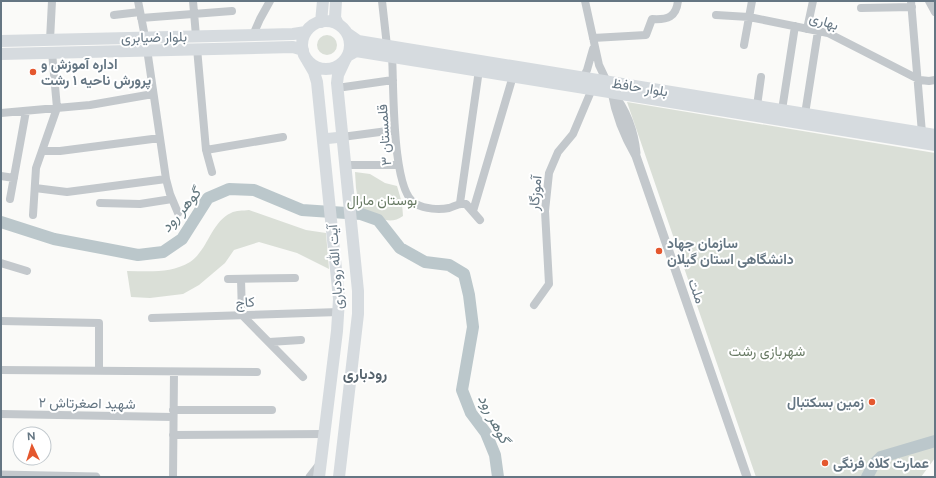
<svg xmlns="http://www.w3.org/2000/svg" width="936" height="478" font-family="Figtree,Vazirmatn,sans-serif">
<rect width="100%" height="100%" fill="#fafaf8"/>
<path fill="#dadfd7" d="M317 45a10 10 0 1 1 20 0a10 10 0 1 1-20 0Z
M627 102 935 153V458L921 477H756Z
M355 172 370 174 385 183 397 186 402 203 403 216C388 227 372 215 359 206L356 188Z
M249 210 306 230 326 233 329 269 297 253 259 242 234 250 225 263 199 285 183 294 150 298 131 297 127 271C148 271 170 274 190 262 208 250 211 222 231 213 236 210 243 211 249 210Z"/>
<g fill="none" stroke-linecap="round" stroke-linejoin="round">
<path stroke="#bbc7cb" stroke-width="12" d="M1 222 54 239 138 255 163 252 182 239 208 198 229 189 254 190 302 210 361 214 378 220 400 248 425 262 449 265 464 274 469 295 473 327 462 390 471 413 486 433 495 455 498 477
M867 477 874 464 881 457 935 441"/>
<path stroke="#c3c8cc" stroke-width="8" d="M138 1 145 37
M193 1 196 36
M382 1 387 46
M585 1 599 65 607 82
M911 1 922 133
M929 1 935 12
M861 8 912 7
M114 15 140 12
M716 15 749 17 828 33 920 80 929 81 935 80
M141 18 232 11
M807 29 813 1
M253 35 260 19 270 1
M593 38 646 35 652 19C668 20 676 17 678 1
M50 40 52 1
M744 45 752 1
M197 48 206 150 212 172
M147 49 166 179 170 194 178 213
M392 56C394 83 391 193 416 204 425 209 439 210 449 208 455 206 459 203 466 204L480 220
M583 78 587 70 593 49
M337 88 393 80
M757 106 761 77
M782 110 795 26
M1 113 90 105 153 94
M805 114 818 31
M342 137 395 130
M206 150 283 137
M42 151H60L160 138
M350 165H397
M1 176 14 178
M35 188 67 192 166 179
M10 199 26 111
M100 203 140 204 172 199
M460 203 479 70
M473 211 513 76
M33 215 36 168 57 108 52 52
M1 263 27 271
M228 279 295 278
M241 279 242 315 303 377
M534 305 549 284 545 211 549 173 558 152 573 134 592 89
M152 318 339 312
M1 321 99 323V371
M269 342 301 340
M1 370 257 372
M173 410H272
M1 414 173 417
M173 435 324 434
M173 477 174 372"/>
<path stroke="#c3c8cc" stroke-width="9" d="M612 92C616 115 625 137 636 156L747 477
M612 93C626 109 634 132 636 153
M1 475 96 477
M310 477 321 463"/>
<path stroke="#d6dbdf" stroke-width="11" d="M323 139 342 137"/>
<path stroke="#d6dbdf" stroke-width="12" d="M336 1 335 18 338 24
M302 45a24 24 0 1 1 48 0a24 24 0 1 1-48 0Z
M321 22 323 1
M348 34 358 41 935 135
M1 41 293 34 306 32
M1 54 293 47 303 50
M349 55 356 51 935 145
M307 60 314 72 317 82 339 299 337 331 319 477
M339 477 358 314V291L337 83 338 75 345 60"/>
</g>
<g fill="#e4572e" stroke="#fff" stroke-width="1.5">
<circle cx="33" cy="72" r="4"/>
<circle cx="659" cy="251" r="4"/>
<circle cx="872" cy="402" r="4"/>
<circle cx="825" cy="463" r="4"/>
</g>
<g text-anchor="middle" stroke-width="4" stroke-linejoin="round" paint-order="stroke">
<g font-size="14" fill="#657683" stroke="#fff">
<text transform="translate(824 21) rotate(17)" y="5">بهاری</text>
<text transform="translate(154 37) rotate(-1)" y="5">بلوار ضیابری</text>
<text transform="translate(640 87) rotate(9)" y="5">بلوار حافظ</text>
<text transform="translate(384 135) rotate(-94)" y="5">قلمستان ۳</text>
<text transform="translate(535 193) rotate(-85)" y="5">آموزگار</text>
<text transform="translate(335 267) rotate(-94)" y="5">آیت الله رودباری</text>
<text transform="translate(697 291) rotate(70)" y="5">ملت</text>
<text transform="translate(245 302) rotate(-3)" y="5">کاج</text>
<text transform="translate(87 403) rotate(1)" y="5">شهید اصغرتاش ۲</text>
</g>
<g font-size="14" font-weight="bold" fill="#657683" stroke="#fff" text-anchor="start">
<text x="41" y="69">اداره آموزش و<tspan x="41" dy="16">پرورش ناحیه ۱ رشت</tspan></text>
<text x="667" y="248">سازمان جهاد<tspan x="667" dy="16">دانشگاهی استان گیلان</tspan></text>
<text x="864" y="407" text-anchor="end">زمین بسکتبال</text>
<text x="833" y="468">عمارت کلاه فرنگی</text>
</g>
<g font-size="14" fill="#687a64" stroke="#fff">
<text x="382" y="205">بوستان مارال</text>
<text x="767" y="356">شهربازی رشت</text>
</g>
<g font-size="15" font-style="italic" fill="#60757c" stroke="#fff">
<text transform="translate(181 210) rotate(-50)" y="5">گوهر رود</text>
<text transform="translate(494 419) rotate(63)" y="5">گوهر رود</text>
</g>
<g font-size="15" font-weight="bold" fill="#57646e" stroke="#fff">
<text x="365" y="379">رودباری</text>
</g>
</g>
<rect width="936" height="478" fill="none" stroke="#657683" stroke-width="4"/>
<g transform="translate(32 446) rotate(356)"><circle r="19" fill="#ffffff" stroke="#c1c8cd"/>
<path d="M0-3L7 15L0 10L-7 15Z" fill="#e4572e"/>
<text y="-6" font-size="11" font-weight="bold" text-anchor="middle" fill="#657683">N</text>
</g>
</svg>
